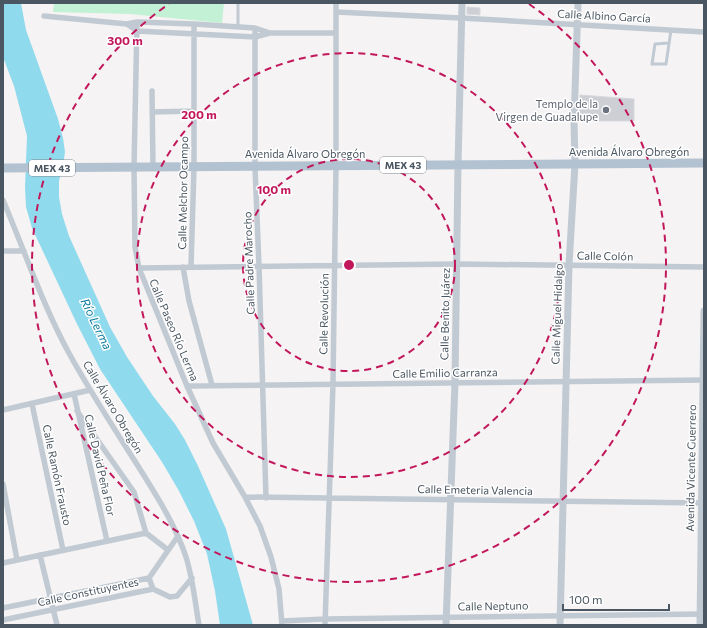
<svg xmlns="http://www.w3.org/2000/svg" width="707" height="628" font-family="Commissioner,sans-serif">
<rect width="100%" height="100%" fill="#f5f3f3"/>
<path fill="#c3f1d5" d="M54 3H224L222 23 130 14 53 12Z"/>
<path fill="#90daee" d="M3 3H21L26 30 58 119 63 138 65 152 63 165 59 181V197L62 214 69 236 110 327 127 357 153 396 175 424 185 440 198 466 226 529 253 625H220L215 591 207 554 194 521 179 491 162 462 100 369 77 324 32 228 26 207 25 187 27 136 14 86 3 57Z"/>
<path fill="#cdcfd5" stroke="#d7d9de" d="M467 7 480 8V15L467 14Z
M580 95 634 99V121H579Z"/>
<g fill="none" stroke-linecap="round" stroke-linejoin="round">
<path stroke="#c1cad2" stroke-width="3" d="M238 27V3
M668 43 655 44 652 64H666L671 30"/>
<path stroke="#c1cad2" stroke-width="5.5" d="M336 12 461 18 704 32
M44 16 127 24 137 22 194 24 255 28 270 33H335
M137 22 134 168 135 247 139 268 187 386 213 443 245 497 260 526 271 557 279 589 282 625
M127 24 137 31 255 37 270 33
M255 28V167L259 266 266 498
M152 91 153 168
M152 112 194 111
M3 200C25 252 43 306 70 355 91 393 115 430 138 466 156 495 175 524 186 557 193 579 195 602 199 625
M3 251H24
M183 267 189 301 212 385
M191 267 194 167V24
M139 268 457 264 704 267
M187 386 704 380
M74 394 107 541
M32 404 63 550
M3 410 90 390
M77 411 134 492 146 533 168 550
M3 484 17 560
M245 497 704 503
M40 555 57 625
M3 563 146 533
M149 578 153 589
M3 608 149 578 178 536
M3 620 153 589 170 597 177 596 192 578
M282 621 325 619 704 614
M325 625 333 384 336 166V3"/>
<path stroke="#c1cad2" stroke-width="7" d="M446 625 455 382 458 165 462 3
M560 625 569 265 575 164 574 121 578 3
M700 625 704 311"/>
<path stroke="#b3c2d1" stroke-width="9" d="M3 168 704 163"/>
</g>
<g fill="none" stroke="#c2185b" stroke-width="2" stroke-dasharray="7 5">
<circle cx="349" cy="265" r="106"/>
<circle cx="349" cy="265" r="212"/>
<path d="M529 4A317 317 0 1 1 169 4"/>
</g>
<circle fill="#6b7280" stroke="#fff" stroke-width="1.5" cx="606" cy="110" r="4"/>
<g text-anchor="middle" stroke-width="3" stroke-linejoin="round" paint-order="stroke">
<g fill="#fff" stroke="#808990" stroke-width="1">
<rect x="380" y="157" width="46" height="16" rx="3"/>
<rect x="29" y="160" width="46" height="16" rx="3"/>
</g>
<g font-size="10" font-weight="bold" fill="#4a5661">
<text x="403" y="169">MEX 43</text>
<text x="52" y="172">MEX 43</text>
</g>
<g font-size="11" fill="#4a5661" stroke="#fff">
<text transform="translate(604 16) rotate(3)" y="4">Calle Albino García</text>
<text x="629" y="156">Avenida Álvaro Obregón</text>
<text x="305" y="158">Avenida Álvaro Obregón</text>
<text transform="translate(183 193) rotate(-89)" y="4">Calle Melchor Ocampo</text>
<text transform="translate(605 256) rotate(1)" y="4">Calle Colón</text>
<text transform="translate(249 263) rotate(-92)" y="4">Calle Padre Marocho</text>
<text transform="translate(324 314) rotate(-89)" y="4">Calle Revolución</text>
<text transform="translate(445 314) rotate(-89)" y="4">Calle Benito Juárez</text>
<text transform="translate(557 314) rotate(-88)" y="4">Calle Miguel Hidalgo</text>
<text transform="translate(174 330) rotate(67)" y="4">Calle Paseo Río Lerma</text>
<text transform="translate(445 373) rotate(-1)" y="4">Calle Emilio Carranza</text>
<text transform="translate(113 407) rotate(59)" y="4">Calle Álvaro Obregón</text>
<text transform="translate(100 465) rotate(77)" y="4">Calle David Peña Flor</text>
<text transform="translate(691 468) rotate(-89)" y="4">Avenida Vicente Guerrero</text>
<text transform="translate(57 475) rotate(78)" y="4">Calle Ramón Frausto</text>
<text transform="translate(475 490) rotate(1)" y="4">Calle Emeteria Valencia</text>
<text transform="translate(88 592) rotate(-12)" y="4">Calle Constituyentes</text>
<text transform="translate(493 606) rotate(-1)" y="4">Calle Neptuno</text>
</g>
<g font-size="11" fill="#5b616d" stroke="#fff" text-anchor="end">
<text x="598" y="108">Templo de la<tspan x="598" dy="13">Virgen de Guadalupe</tspan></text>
</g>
<g font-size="12" font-style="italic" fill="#0c7c9b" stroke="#fff">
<text transform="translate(96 324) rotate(64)" y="4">Río Lerma</text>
</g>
</g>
<circle cx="349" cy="265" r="6" fill="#c2185b" stroke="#fff" stroke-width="2"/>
<g font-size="12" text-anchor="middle" font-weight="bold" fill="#c2185b" stroke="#fff" stroke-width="3" stroke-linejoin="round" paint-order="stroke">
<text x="125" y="45">300 m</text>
<text x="199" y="119">200 m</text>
<text x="274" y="194">100 m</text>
</g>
<rect width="707" height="628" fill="none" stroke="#4a5661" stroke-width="8"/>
<path d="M563 604v6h106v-6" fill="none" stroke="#4a5661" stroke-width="2"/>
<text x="569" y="604" font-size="12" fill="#4a5661" stroke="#ffffff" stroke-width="3" paint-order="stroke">100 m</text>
</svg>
